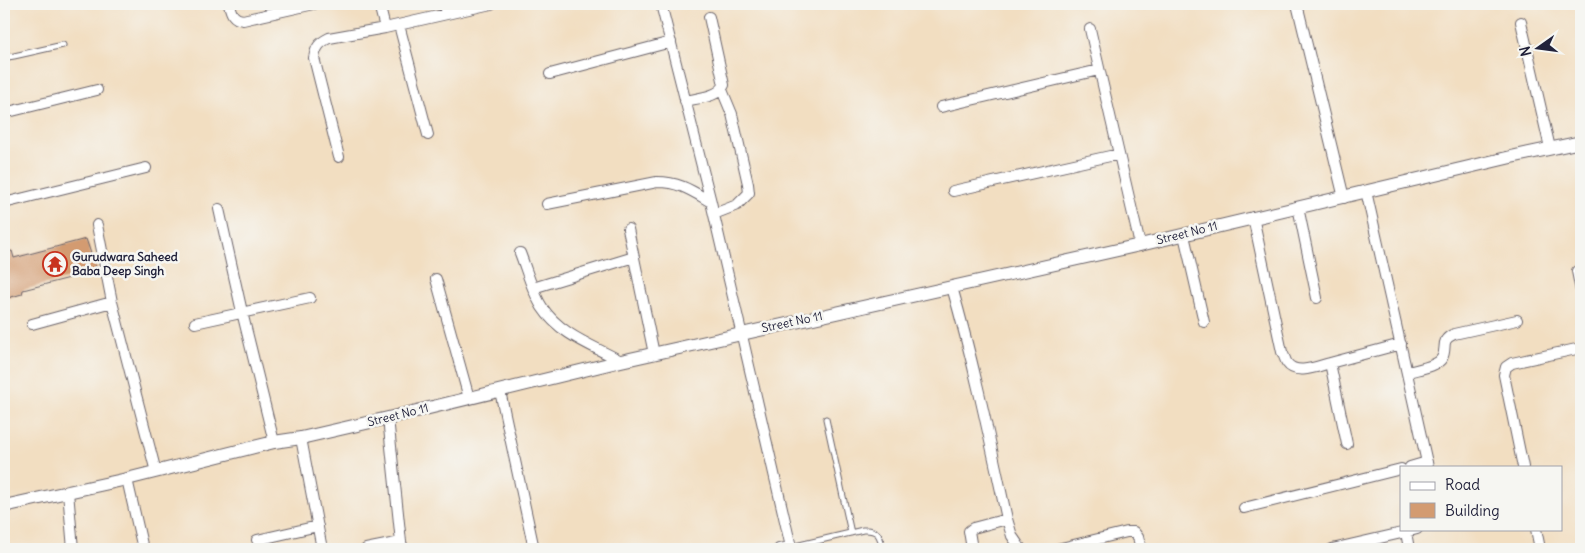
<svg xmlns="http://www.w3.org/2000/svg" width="1585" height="553" font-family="Delius,sans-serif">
<rect width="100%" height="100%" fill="#f6f6f2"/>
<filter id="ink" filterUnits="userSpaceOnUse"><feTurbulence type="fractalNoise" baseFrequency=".02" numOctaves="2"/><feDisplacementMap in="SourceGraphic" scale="10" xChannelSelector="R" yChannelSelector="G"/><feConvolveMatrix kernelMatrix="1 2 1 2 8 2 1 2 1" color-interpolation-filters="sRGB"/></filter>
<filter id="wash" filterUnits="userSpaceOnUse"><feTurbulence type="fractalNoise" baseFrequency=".0096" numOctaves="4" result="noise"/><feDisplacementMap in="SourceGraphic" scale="20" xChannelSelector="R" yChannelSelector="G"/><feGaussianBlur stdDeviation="1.12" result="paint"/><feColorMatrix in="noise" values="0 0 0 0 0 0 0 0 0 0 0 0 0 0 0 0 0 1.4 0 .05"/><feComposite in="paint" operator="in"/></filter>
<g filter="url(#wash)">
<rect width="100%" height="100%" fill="#f2dec1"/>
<g id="blocks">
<path fill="#d39b71" d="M86 239 97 271 23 290 22 294 4 299V253L12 251 14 258Z"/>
</g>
</g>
<g filter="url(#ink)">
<use href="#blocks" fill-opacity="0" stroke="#6b646a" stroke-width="1"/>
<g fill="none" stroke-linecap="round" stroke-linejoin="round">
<defs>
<path id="service" d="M4 51 8 57 14 56 63 45
M826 419 851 533
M791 547 863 530C878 529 880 535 883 549"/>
<path id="minor" d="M229 4C231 13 233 19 243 20L314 4
M379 4 385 28
M444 4 446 14
M661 4 711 202 791 547 779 549
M1297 4 1344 198
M1521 22 1550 148
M399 25 428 135
M1090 29 1140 245
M550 74 671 42
M685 101C698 98 719 97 724 85L709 17
M941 107 1099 70
M4 113 97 90
M339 157 314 58C316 47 319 43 329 38L385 28 491 4
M953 191 1119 154
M1366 191 1428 467
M4 203 146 168
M547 204 657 182C680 182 692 191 711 202
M1298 207 1317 298
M219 209 242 312 274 442
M714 214 737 205 749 193 748 184 732 114 722 90
M1253 217 1282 352C1284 355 1285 360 1287 363 1296 376 1318 366 1330 363
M97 225 112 302 156 472
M628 229 654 354
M1184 235 1204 322
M520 253C527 271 532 291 542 307 560 335 594 346 621 361
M1577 271 1581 291
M436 279 469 398
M952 287C974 364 990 441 1007 519L1012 536 1021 549
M533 288 634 257
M195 323 310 298
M32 324 112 302
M1408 372C1417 369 1437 367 1442 358 1448 347 1439 341 1454 334L1517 320
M500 391 534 549
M388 418 401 542
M301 438 322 549
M1347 444 1330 363 1401 344
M1410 467 1427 462
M1523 467 1504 375 1506 367 1512 363 1581 348
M127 479 143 549
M68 492 73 549
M1244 508 1401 469
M1536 529 1540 549
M257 540 318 526
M366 549 401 542 403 549
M972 549 969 531 973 528 1007 519
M1057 549 1127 532H1134L1138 537 1141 549
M1332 549 1406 532
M1409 549 1406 532 1417 529"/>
<path id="tertiary" d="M4 506 127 479 274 442 301 438 388 418 621 361 1140 245 1511 157 1581 142"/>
</defs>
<use href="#service" stroke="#6b646a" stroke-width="7"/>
<use href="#minor" stroke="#6b646a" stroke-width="12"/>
<use href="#tertiary" stroke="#6b646a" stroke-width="14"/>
<use href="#service" stroke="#fff" stroke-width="5"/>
<use href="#minor" stroke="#fff" stroke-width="10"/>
<use href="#tertiary" stroke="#fff" stroke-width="12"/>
</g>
</g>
<defs>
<symbol id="temple-ring" viewBox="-11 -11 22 22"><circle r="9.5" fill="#f6f6f2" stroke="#c8321e" stroke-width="1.5"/><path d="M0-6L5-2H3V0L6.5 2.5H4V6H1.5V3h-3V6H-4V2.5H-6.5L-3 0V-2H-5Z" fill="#c8321e"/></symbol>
</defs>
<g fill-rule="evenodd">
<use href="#temple-ring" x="41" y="250" width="28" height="28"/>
</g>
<g text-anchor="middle" stroke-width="5" stroke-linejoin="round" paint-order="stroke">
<g font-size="12" fill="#22223b" stroke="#f6f6f2">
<text transform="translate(1187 233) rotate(-14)" y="4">Street No 11</text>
<text transform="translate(792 322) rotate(-12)" y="4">Street No 11</text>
<text transform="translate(398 415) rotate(-14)" y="4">Street No 11</text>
</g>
<g font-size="12" font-weight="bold" fill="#22223b" stroke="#f6f6f2" text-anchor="start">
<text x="72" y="261">Gurudwara Saheed<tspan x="72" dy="14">Baba Deep Singh</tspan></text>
</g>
</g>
<rect width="1585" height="553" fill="none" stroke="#f6f6f2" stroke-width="20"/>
<rect x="1400" y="466" width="162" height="65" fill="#f6f6f2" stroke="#a1a1a9"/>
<rect x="1410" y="482" width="25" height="8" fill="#ffffff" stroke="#a1a1a9"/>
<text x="1445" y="490" font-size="15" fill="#22223b">Road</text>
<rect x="1410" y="503" width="25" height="15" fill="#d39b71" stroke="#a1a1a9"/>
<text x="1445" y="516" font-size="15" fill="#22223b">Building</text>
<g transform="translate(1538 48) rotate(256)" stroke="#f6f6f2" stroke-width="4" paint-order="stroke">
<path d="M0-4L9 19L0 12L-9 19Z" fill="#22223b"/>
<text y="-8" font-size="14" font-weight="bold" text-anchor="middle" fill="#22223b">N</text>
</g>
</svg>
